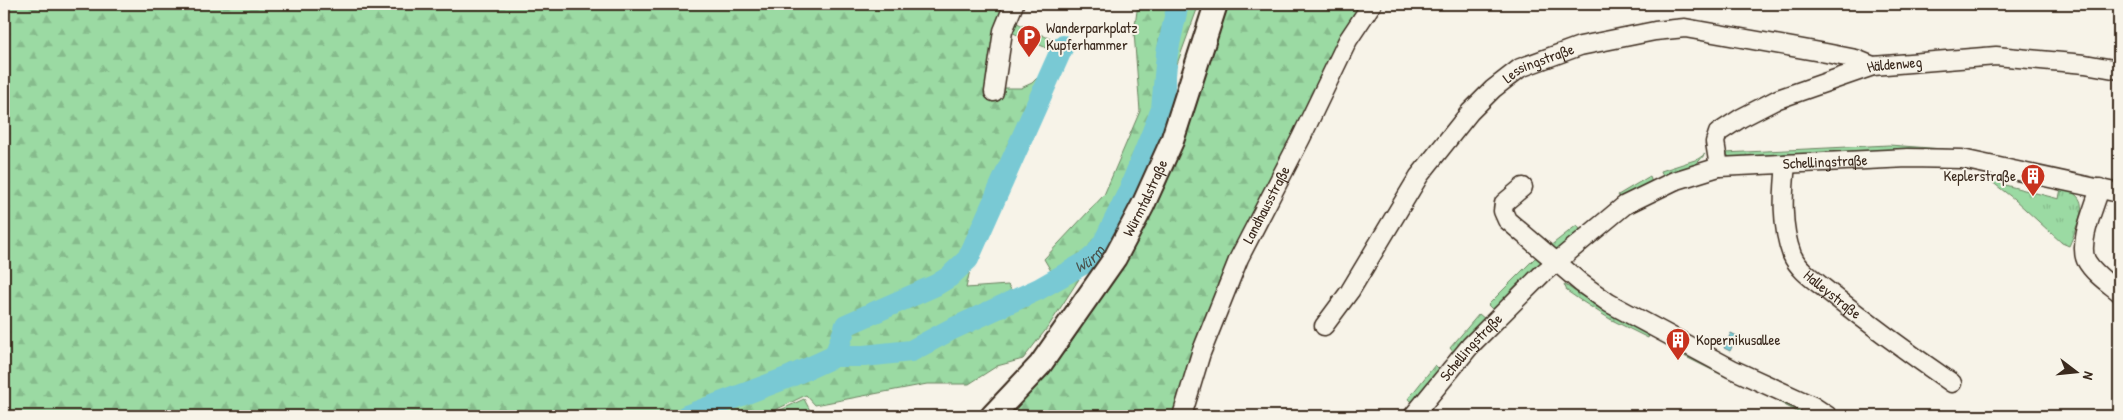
<svg xmlns="http://www.w3.org/2000/svg" width="2123" height="420" font-family="'Patrick Hand',sans-serif">
<defs>
<pattern id="grass-tufts" width="24" height="20" patternUnits="userSpaceOnUse" patternTransform="scale(1.25)"><rect width="24" height="20" fill="#9bdaa3"/><path d="M3 7l-1-3M5 7V3M7 7l1-3M15 17l-1-3M17 17v-4M19 17l1-3" fill="none" stroke="#86bb8c"/></pattern>
<pattern id="forest-firs" width="22" height="20" patternUnits="userSpaceOnUse" patternTransform="scale(1.25)"><rect width="22" height="20" fill="#9bdaa3"/><path d="M5 1l3.5 6h-7zM16 11l3.5 6h-7z" fill="#86bb8c"/></pattern>
<pattern id="water-waves" width="16" height="10" patternUnits="userSpaceOnUse" patternTransform="scale(1.25)"><rect width="16" height="10" fill="#79c9d4"/><path d="M0 5q4-4 8 0t8 0" fill="none" stroke="#64a3ab"/></pattern>
</defs>
<rect width="100%" height="100%" fill="#f7f3e8"/>
<filter id="ink" filterUnits="userSpaceOnUse"><feTurbulence type="fractalNoise" baseFrequency=".02" numOctaves="2"/><feDisplacementMap in="SourceGraphic" scale="10" xChannelSelector="R" yChannelSelector="G"/><feConvolveMatrix kernelMatrix="1 2 1 2 8 2 1 2 1" color-interpolation-filters="sRGB"/></filter>
<g filter="url(#ink)">
<path fill="url(#grass-tufts)" stroke="#6b8260" d="M1889 145 1971 151V153L1732 159 1725 153Z
M1705 154 1694 167 1664 179 1661 171 1698 159Z
M1987 173 2007 175 2005 185 2059 199 2061 188C2086 195 2084 207 2076 228 2074 234 2072 240 2069 246L2062 243 2014 199 1987 178Z
M1650 176 1652 184 1622 201 1618 195Z
M1577 225 1581 231 1551 255 1545 250Z
M1540 253 1546 259 1516 285 1493 310 1488 305Z
M1564 284 1600 308 1650 332 1648 338 1610 319 1580 300 1567 291Z
M1479 314 1485 319 1455 354 1450 348Z
M1673 344 1726 371V377L1670 349Z
M1435 365 1440 370 1413 402 1408 399Z
M1779 396 1817 416H1805L1777 401Z"/>
<path fill="url(#forest-firs)" stroke="#6b8260" d="M4 4H1013L991 88H1021L1032 83 1049 66 1051 50 1011 32 1015 22 1067 47V58L972 261 966 288 1008 285 1020 302 1072 277 1079 279 1048 327 1023 359 997 366 969 384H927L815 405 806 395 763 416H4Z
M1138 4H1171L1159 39 1155 79 1159 105 1138 159 1105 231 1088 254 1054 276 1044 259 1104 195 1140 111 1134 32Z
M1180 4H1199L1169 86H1167L1170 42Z
M1224 4H1365L1197 351 1173 416H1005L1068 348 1166 185Z"/>
<path fill="#9bdaa3" stroke="#6b8260" d="M804 399 813 416H768Z"/>
<path fill="url(#water-waves)" stroke="#60898b" d="M1731 333 1737 336 1730 351 1724 348Z"/>
<g fill="none" stroke-linecap="round" stroke-linejoin="round">
<g stroke="#79c9d4" stroke-width="22">
<path d="M835 356 846 325 936 285 949 277 968 259 1063 46"/>
<path id="s1" d="M686 416 789 377 835 356H864L911 351 950 330 1039 289 1088 261 1096 254 1104 242 1129 191 1162 109 1167 53 1178 4"/>
</g>
<defs>
<g id="minor">
<path d="M994 92 1003 31 1014 4"/>
<path id="s2" d="M1786 164C1783 193 1781 226 1792 255 1799 271 1816 281 1829 292 1869 324 1910 354 1952 383"/>
<path id="s3" d="M1719 167 1715 142 1718 133 1741 118 1778 99 1873 66 1996 56 2085 64 2119 70"/>
<path d="M1523 187 1504 203 1503 211 1507 220 1581 283 1609 303 1732 369 1813 406 1828 416"/>
<path d="M2100 188C2095 206 2078 242 2086 260 2093 273 2108 283 2119 292"/>
<path id="s4" d="M1324 326 1350 291 1419 176 1470 112 1493 89 1520 68 1580 46 1655 31 1685 28 1826 53 1856 59 1873 66"/>
<path id="s5" d="M1182 416 1201 353 1239 258 1301 138 1348 40 1372 4"/>
<path id="s6" d="M1413 416 1471 345 1542 274 1625 205 1674 181 1719 167 1908 158 1962 159 2119 193"/>
</g>
<g id="major">
<path id="s7" d="M992 416 1040 365 1115 258 1143 205 1172 141 1216 4"/>
</g>
</defs>
<use href="#minor" stroke="#3b2a1e" stroke-width="21"/>
<use href="#major" stroke="#3b2a1e" stroke-width="26"/>
<use href="#minor" stroke="#f7f3e8" stroke-width="18"/>
<use href="#major" stroke="#f7f3e8" stroke-width="22"/>
</g>
</g>
<defs>
<symbol id="parking-pin" viewBox="-11 -11 22 30"><path d="M0 17L-7.5 6A9.5 9.5 0 1 1 7.5 6Z" fill="#c8321e" stroke="#f7f3e8"/><path d="M-3.5-5.5H1a3.5 3.5 0 0 1 0 7H-1V5.5H-3.5ZM-1-3.4V-.6H.8a1.4 1.4 0 0 0 0-2.8Z" fill="#fff"/></symbol>
<symbol id="building-pin" viewBox="-11 -11 22 30"><path d="M0 17L-7.5 6A9.5 9.5 0 1 1 7.5 6Z" fill="#c8321e" stroke="#f7f3e8"/><path d="M-4-6H4V6H1V3H-1V6H-4ZM-2.5-4.3h1.7v1.8h-1.7ZM.8-4.3h1.7v1.8H.8ZM-2.5-1h1.7V.8h-1.7ZM.8-1h1.7V.8H.8Z" fill="#fff"/></symbol>
</defs>
<g fill-rule="evenodd">
<use href="#parking-pin" x="1015" y="23" width="28" height="38"/>
<use href="#building-pin" x="2019" y="162" width="28" height="38"/>
<use href="#building-pin" x="1664" y="326" width="28" height="38"/>
</g>
<g text-anchor="middle" stroke-width="4" stroke-linejoin="round" paint-order="stroke">
<g font-size="15" fill="#3b2a1e" stroke="#f7f3e8" text-anchor="start">
<text x="1046" y="33">Wanderparkplatz<tspan x="1046" dy="17">Kupferhammer</tspan></text>
<text x="2016" y="181" text-anchor="end">Keplerstraße</text>
<text x="1696" y="345">Kopernikusallee</text>
</g>
<g font-size="15" fill="#3b2a1e" stroke="#f7f3e8">
<text dy="5" stroke="none"><textPath href="#s4" startOffset="345">Lessingstraße</textPath></text>
<text dy="5" stroke="none"><textPath href="#s3" startOffset="226">Häldenweg</textPath></text>
<text dy="5" stroke="none"><textPath href="#s6" startOffset="508">Schellingstraße</textPath></text>
<text dy="5" stroke="none"><textPath href="#s7" startOffset="268">Würmtalstraße</textPath></text>
<text dy="5" stroke="none"><textPath href="#s5" startOffset="228">Landhausstraße</textPath></text>
<text dy="5" stroke="none"><textPath href="#s2" startOffset="149">Halleystraße</textPath></text>
<text dy="5" stroke="none"><textPath href="#s6" startOffset="90">Schellingstraße</textPath></text>
</g>
<g font-size="16" font-style="italic" fill="#4a524c" stroke="#f7f3e8">
<text dy="6" stroke="none"><textPath href="#s1" startOffset="438">Würm</textPath></text>
</g>
</g>
<rect width="2123" height="420" fill="none" stroke="#f7f3e8" stroke-width="20"/>
<rect x="10" y="10" width="2103" height="400" fill="none" stroke="#3b2a1e" stroke-width="2" filter="url(#ink)"/>
<g transform="translate(2076 372) rotate(106)" stroke="#f7f3e8" stroke-width="4" paint-order="stroke">
<path d="M0-4L9 19L0 12L-9 19Z" fill="#3b2a1e"/>
<text y="-8" font-size="14" font-weight="bold" text-anchor="middle" fill="#3b2a1e">N</text>
</g>
</svg>
